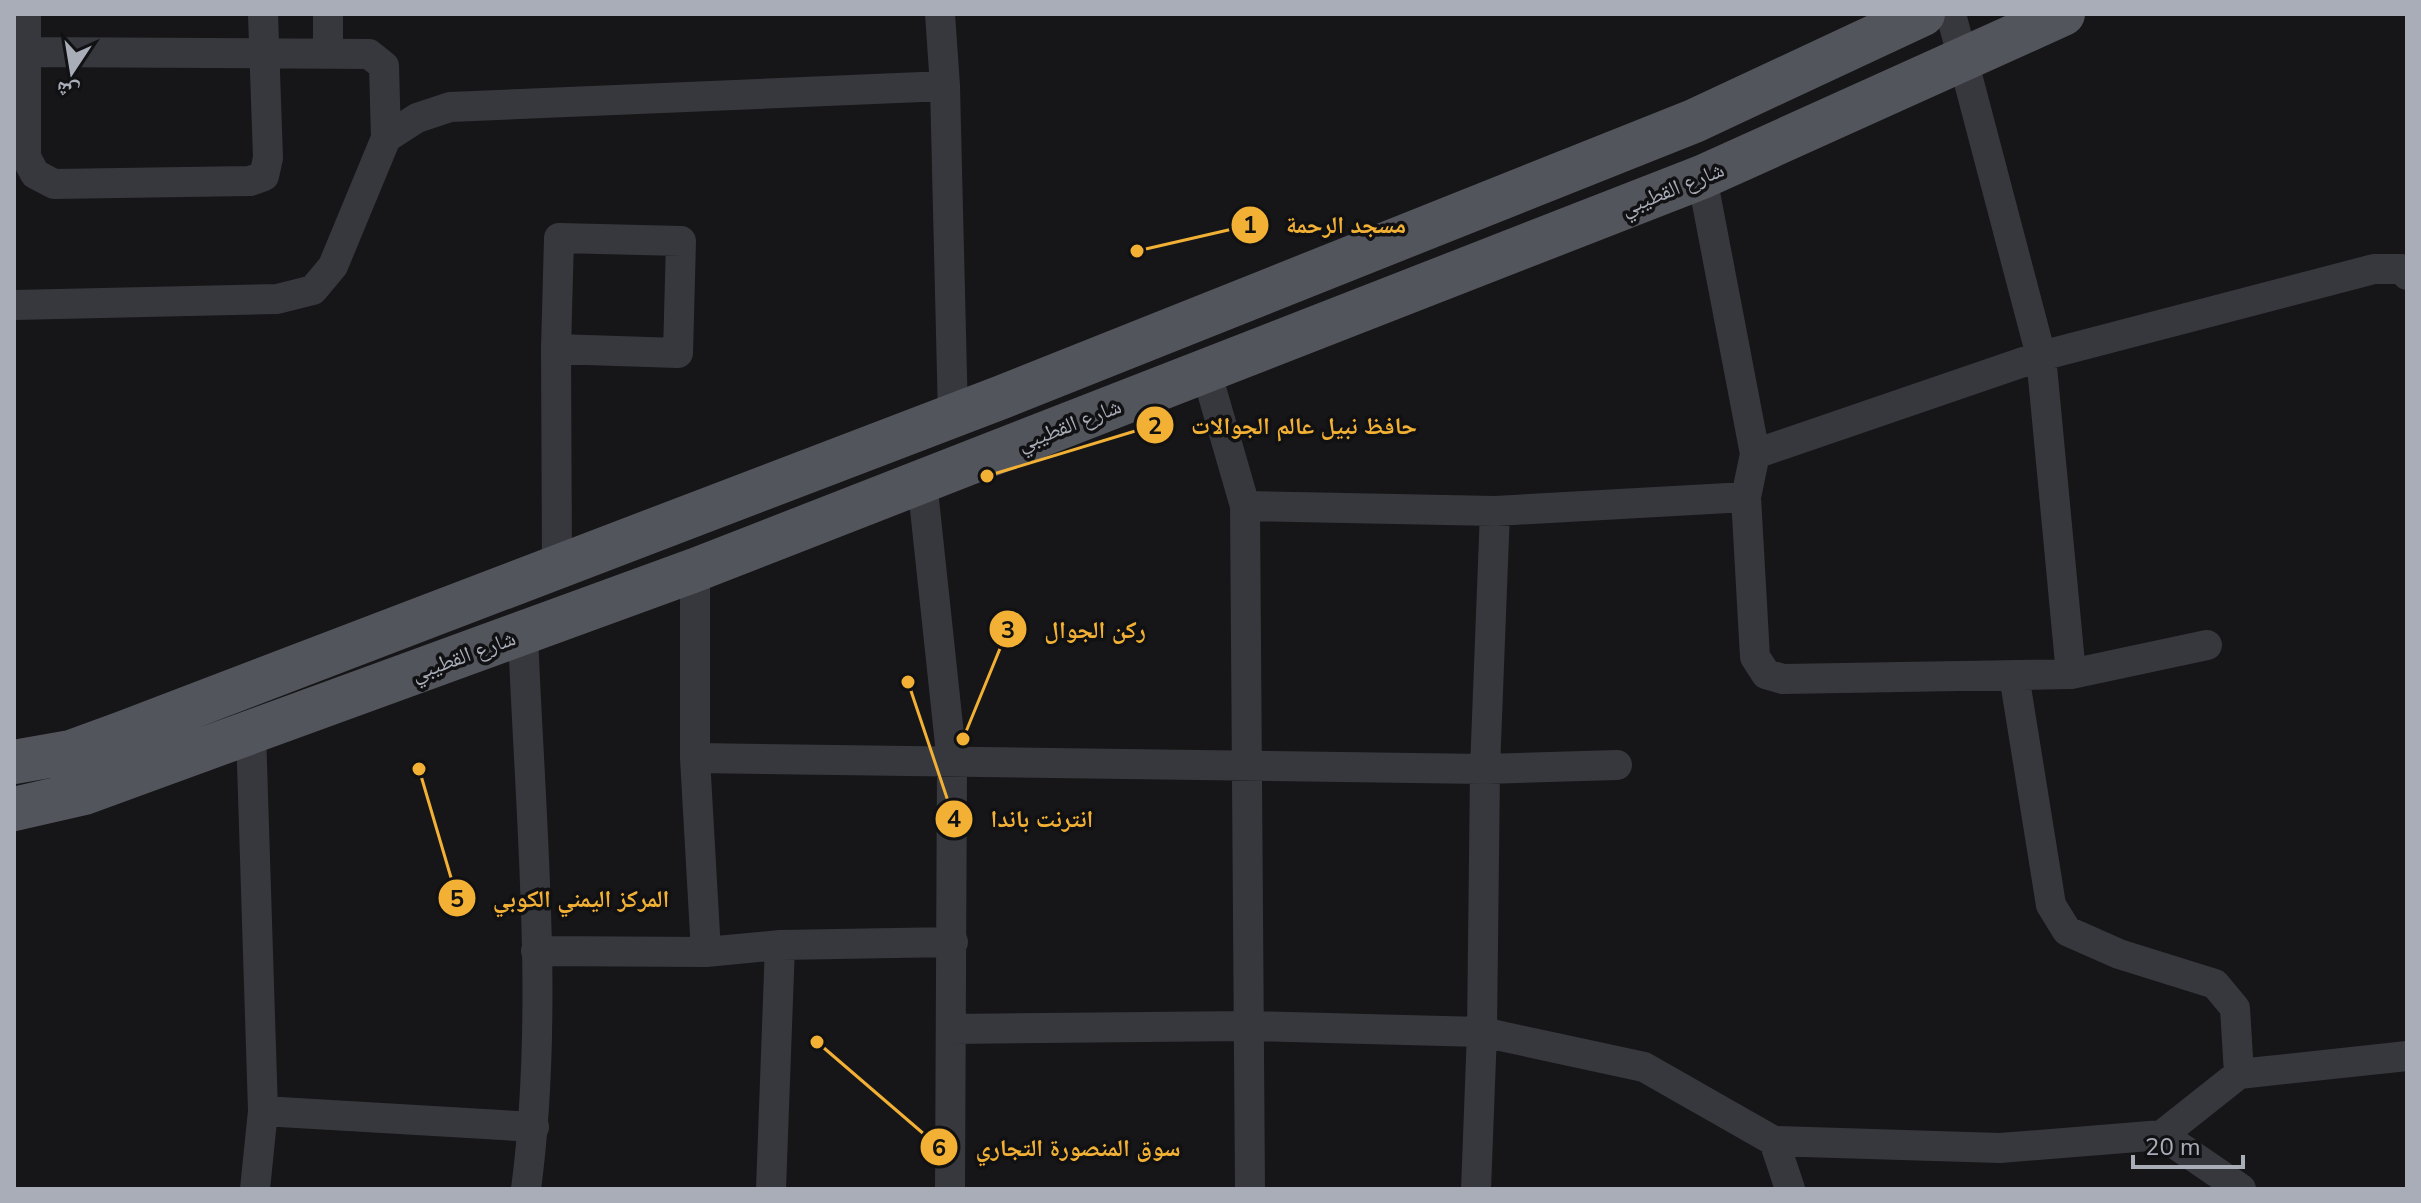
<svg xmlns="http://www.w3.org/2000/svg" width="2421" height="1203" font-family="'Nunito Sans','Noto Naskh Arabic',sans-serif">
<rect width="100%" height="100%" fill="#161618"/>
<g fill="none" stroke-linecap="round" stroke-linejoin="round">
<path stroke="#37383d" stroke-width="30" d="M26 14V157L35 174 54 184 250 181 264 176 268 158 263 14
M940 14 945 86 953 416
M1951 14 2041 356 2071 674
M26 52 369 54 384 66 386 138
M328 54V14
M1702 177 1755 454 1746 497 1755 657 1766 674 1783 679 2071 674 2207 645
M14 305 277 299 313 290 333 266 386 138 417 118 450 107 945 86
M556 349 678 353 681 241 559 238 556 349 557 567
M1206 371 1245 506 1250 1189
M1755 454 2041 356 2374 269H2402L2407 275
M922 481 952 763 950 1189
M1245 506 1495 511 1746 497
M695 570V758L706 952
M523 634C530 815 550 1009 526 1189
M2014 675 2051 905 2067 931 2119 954 2215 984 2235 1008 2239 1074
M251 732 263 1111 255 1189
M695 758 1485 769 1617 765
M536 951 706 952 780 945 953 942
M951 1029 1249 1026 1482 1032 1644 1067 1774 1141 2000 1148 2162 1135 2239 1074 2407 1056
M263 1111 534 1127
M2162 1135 2241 1189
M1774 1141 1790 1189
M771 1189 780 945
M1476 1189 1482 1032 1485 769 1495 511"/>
<path stroke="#53555c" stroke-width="44" d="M14 762 71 752 123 733 1002 397 1694 121 1923 14
M14 809 84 793 695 570 1702 177 2063 14"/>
</g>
<g text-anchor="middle" stroke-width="7" stroke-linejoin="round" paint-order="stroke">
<g font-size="22" fill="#a8adb8" stroke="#111113">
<text transform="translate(1672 188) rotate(-22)" y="8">شارع القطيبي</text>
<text transform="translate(1069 424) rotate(-21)" y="8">شارع القطيبي</text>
<text transform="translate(463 655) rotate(-20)" y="8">شارع القطيبي</text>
</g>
</g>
<path fill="none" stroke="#f2b134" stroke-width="3" d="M1137 251L1250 225M987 476L1155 425M963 739L1008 629M908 682L954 819M419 769L457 898M817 1042L939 1147"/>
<g fill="#f2b134" stroke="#111113" stroke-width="3">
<circle cx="1137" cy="251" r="8"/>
<circle cx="987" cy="476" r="8"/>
<circle cx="963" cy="739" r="8"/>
<circle cx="908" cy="682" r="8"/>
<circle cx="419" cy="769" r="8"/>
<circle cx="817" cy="1042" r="8"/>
<circle cx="1250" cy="225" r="20"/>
<circle cx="1155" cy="425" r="20"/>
<circle cx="1008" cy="629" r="20"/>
<circle cx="954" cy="819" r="20"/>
<circle cx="457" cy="898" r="20"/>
<circle cx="939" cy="1147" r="20"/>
</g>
<g font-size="24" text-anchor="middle" font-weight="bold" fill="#111">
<text x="1250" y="233">1</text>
<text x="1155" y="434">2</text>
<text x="1008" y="638">3</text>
<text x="954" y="827">4</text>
<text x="457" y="907">5</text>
<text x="939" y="1156">6</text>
</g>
<g font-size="24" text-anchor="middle" font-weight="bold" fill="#f2b134" stroke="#111113" stroke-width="7" stroke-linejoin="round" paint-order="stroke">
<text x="1346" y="233">مسجد الرحمة</text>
<text x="1304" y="434">حافظ نبيل عالم الجوالات</text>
<text x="1095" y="638">ركن الجوال</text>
<text x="1042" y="827">انترنت باندا</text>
<text x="581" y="907">المركز اليمني الكوبي</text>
<text x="1078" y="1156">سوق المنصورة التجاري</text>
</g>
<rect width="2421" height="1203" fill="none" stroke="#a8adb8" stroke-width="32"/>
<g transform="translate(72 72) rotate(192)" stroke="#111113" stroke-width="6" paint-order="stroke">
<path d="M0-6L14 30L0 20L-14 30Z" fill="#a8adb8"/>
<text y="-12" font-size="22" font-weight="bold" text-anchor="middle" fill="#a8adb8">ش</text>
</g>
<path d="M2133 1155v12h110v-12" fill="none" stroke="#a8adb8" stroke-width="4"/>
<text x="2145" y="1155" font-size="24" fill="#a8adb8" stroke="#111113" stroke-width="6" paint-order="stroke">20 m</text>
</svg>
